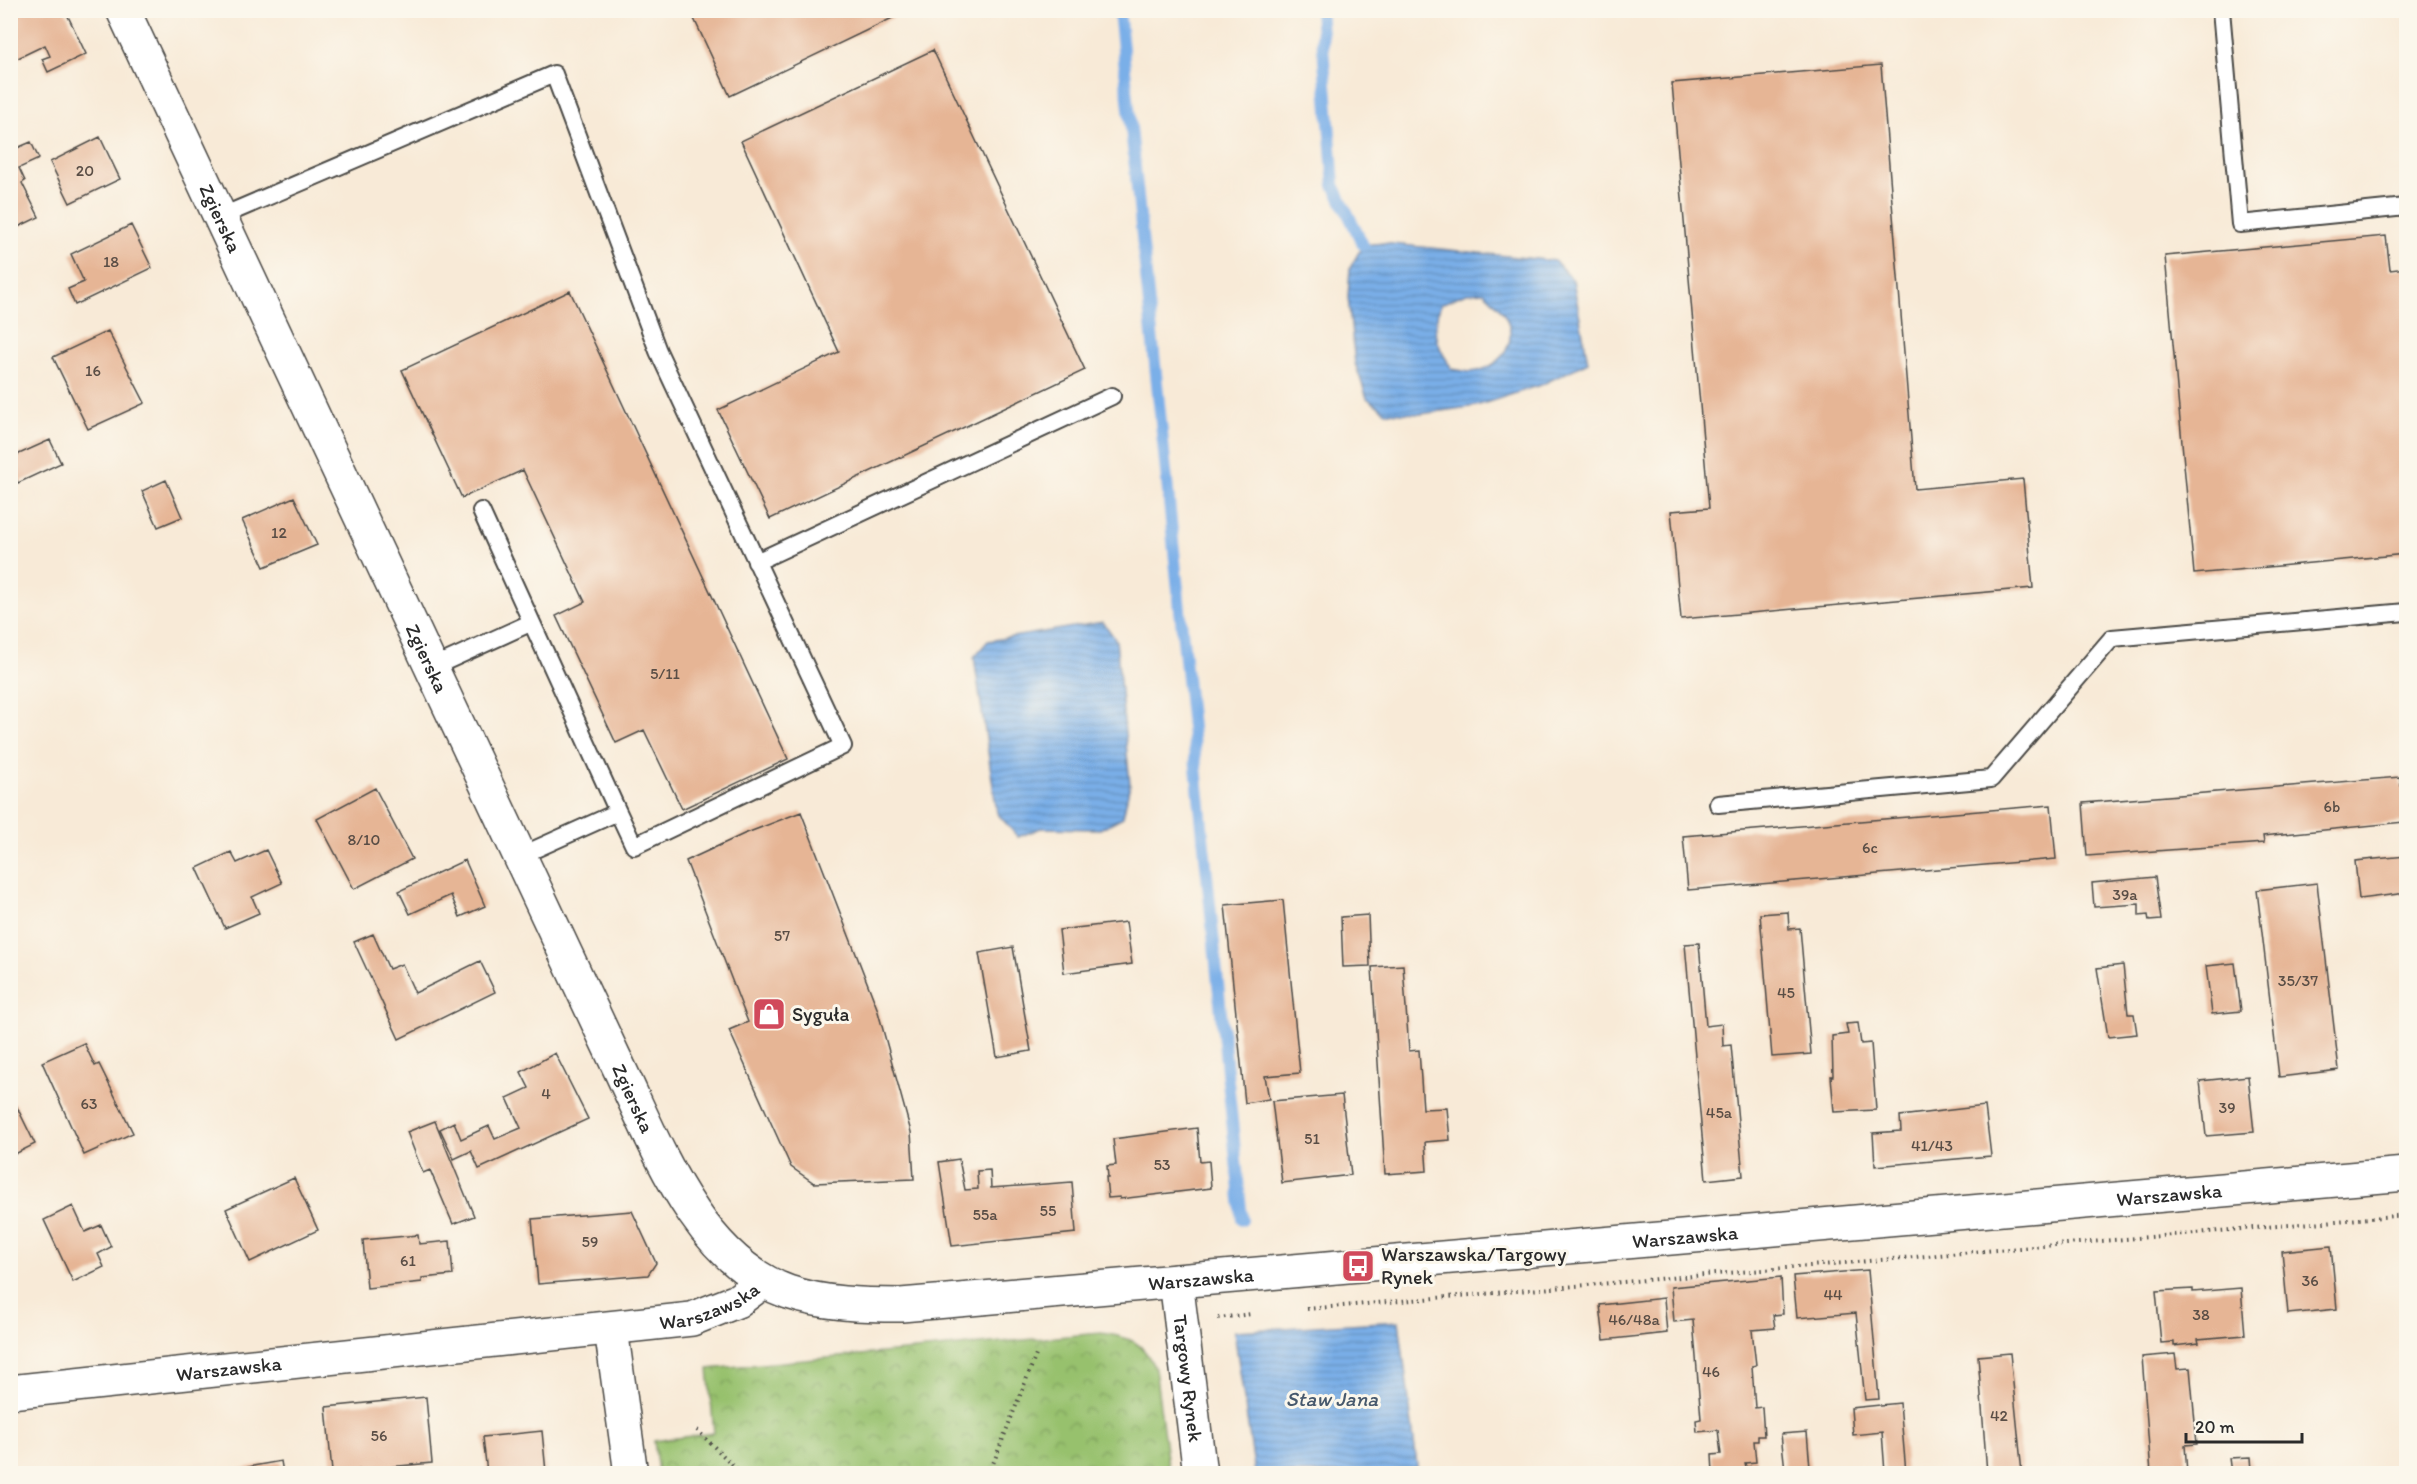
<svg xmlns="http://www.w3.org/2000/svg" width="2417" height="1484" font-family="Itim,sans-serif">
<defs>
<pattern id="park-crowns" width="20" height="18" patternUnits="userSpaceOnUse" patternTransform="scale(1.5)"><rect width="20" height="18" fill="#97c16d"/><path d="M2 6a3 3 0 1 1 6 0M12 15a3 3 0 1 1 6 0" fill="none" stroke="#7b9d5a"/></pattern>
<pattern id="water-rules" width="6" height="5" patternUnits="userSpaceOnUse" patternTransform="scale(1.5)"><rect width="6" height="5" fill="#7aafe8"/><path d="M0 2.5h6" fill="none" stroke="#648fbc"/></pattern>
</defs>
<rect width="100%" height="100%" fill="#fbf7ec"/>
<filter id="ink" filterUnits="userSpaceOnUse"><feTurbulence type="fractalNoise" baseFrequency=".0167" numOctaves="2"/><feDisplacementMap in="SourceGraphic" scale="12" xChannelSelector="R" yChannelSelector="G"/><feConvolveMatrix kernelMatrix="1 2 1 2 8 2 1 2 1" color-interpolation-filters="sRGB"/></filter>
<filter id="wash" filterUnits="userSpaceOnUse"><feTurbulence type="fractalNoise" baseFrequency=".008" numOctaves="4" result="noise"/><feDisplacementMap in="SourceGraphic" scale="24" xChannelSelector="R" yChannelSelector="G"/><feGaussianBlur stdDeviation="1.35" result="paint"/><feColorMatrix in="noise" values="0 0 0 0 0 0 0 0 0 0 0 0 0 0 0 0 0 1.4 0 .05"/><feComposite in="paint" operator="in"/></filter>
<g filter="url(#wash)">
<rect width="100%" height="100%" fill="#f8ead7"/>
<path fill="url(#park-crowns)" stroke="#61764c" stroke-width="1.5" d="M1100 1333C1130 1337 1143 1341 1155 1369L1169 1473H658L654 1441 714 1433 708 1369Z"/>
<path fill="url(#water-rules)" stroke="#526d8a" stroke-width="1.5" fill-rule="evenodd" d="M1383 243 1555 261 1573 280 1588 362 1541 385 1476 406 1421 414 1386 412 1367 398 1355 363 1348 297 1350 268 1363 245ZM1484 292C1494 302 1506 312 1509 326 1515 350 1494 370 1471 372 1466 372 1458 370 1452 369 1436 342 1430 334 1441 304L1466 293Z
M1103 622 1116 640 1130 784 1123 817 1100 829 1041 828 1018 837 997 813 974 657 988 641Z
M1399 1321 1418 1473H1255L1234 1331Z"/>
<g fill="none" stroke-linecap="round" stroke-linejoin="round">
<path stroke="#7aafe8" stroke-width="12" d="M1119 10 1242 1219
M1320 10 1334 185 1363 245"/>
</g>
<g id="blocks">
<path fill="#e6b595" d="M10 10H65L86 54 48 72 42 59 50 56 45 45 16 59 10 47Z
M690 10H909L730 96Z
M933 50 1085 370 770 519 718 410 839 352 741 141Z
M1881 65 1915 489 2023 479 2033 588 1681 619 1671 511 1709 508 1672 83Z
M100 137 120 179 70 203 50 162Z
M31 142 39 159 19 168 25 181 22 183 39 217 16 228 10 216V151Z
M131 225 152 268 75 305 68 289 84 282 71 254Z
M2386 236 2390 270 2406 268V554L2194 574 2165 256Z
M570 291 788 759 682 809 644 730 616 743 556 616 585 602 523 470 462 498 402 370Z
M108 331 145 403 88 429 53 357Z
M50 440 61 463 18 483 10 466V458Z
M166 480 182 517 158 527 142 491Z
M294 497 317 545 264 567 242 520Z
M2400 777 2401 786H2406V829L2404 822 2263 836 2264 843 2087 856 2083 803Z
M375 788 412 859 354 889 317 819Z
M2051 805 2056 859 1688 890 1683 836Z
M801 812 877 1008 911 1132 914 1179 814 1183 791 1167 729 1030 748 1022 686 861 744 834Z
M266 850 282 883 252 897 259 913 225 928 197 868 231 852 237 863Z
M2406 856V893L2359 899 2355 861Z
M465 860 485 906 460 917 451 895 410 914 399 891Z
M2155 877 2161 920 2149 921 2148 915 2139 916V904L2094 907 2092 883Z
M2317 883 2339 1070 2279 1077 2257 890Z
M1283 900 1300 1073 1265 1076 1269 1099 1245 1103 1225 905Z
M1788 912 1789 929 1800 928 1811 1054 1772 1057 1760 914Z
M1368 915 1370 966 1343 967 1341 917Z
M1126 922 1132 964 1064 973 1059 930Z
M373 934 389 969 402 964 415 993 480 961 495 992 399 1039 354 942Z
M1699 943 1706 1026 1722 1024 1723 1046 1731 1045 1743 1176 1706 1180 1685 944Z
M1013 947 1031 1051 997 1057 979 953Z
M2235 963 2241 1011 2212 1014 2206 966Z
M1403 965 1409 1051 1419 1050 1423 1109 1447 1108 1450 1140 1425 1142 1427 1171 1385 1174 1372 967Z
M2123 965 2128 1014H2134L2137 1034 2108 1037 2097 968Z
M1858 1023 1861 1044 1871 1043 1876 1110 1834 1112 1831 1076H1833L1832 1036 1848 1034 1846 1024Z
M84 1043 95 1066 99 1064 133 1133 84 1155 42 1062Z
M555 1053 588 1119 479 1169 471 1151 454 1159 440 1129 454 1122 461 1139 489 1126 495 1139 521 1128 507 1098 529 1088 521 1072Z
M2248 1076 2254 1132 2206 1136 2200 1081Z
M1342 1095 1351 1175 1282 1183 1272 1101Z
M15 1103 35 1144 15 1154 10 1144V1105Z
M1985 1106 1991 1156 1875 1166 1873 1133 1901 1131 1900 1116Z
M435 1121 474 1216 453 1224 430 1170 423 1173 407 1132Z
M1197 1128 1200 1162 1209 1161 1211 1188 1120 1199V1197L1108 1198 1106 1177H1108L1107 1166 1116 1165 1113 1139Z
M959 1159 965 1190 978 1189 977 1171 990 1170 991 1188 1072 1182 1076 1233 952 1246 939 1162Z
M294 1178 318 1230 250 1262 226 1209Z
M73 1206 85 1232 101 1225 111 1247 98 1254 104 1267 73 1282 44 1220Z
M632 1211 656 1263 648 1275 538 1284 532 1219Z
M418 1235 419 1244 450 1241 453 1275 422 1278V1282L367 1288 363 1240Z
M2331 1246 2337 1309 2288 1314 2282 1251Z
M1868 1270 1879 1399 1865 1400 1856 1313 1797 1318 1793 1276Z
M1781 1277 1783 1314 1773 1315 1775 1328 1752 1330 1756 1365 1752 1366 1755 1408 1762 1407 1764 1436H1758V1441H1754L1756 1462 1745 1463 1746 1467 1757 1466 1758 1473H1713L1712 1455 1721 1454 1718 1430 1697 1432 1696 1420 1701 1419 1693 1320 1674 1322 1671 1287Z
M2241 1288 2245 1335 2198 1339 2199 1343 2174 1346V1342L2161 1343 2156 1291 2193 1289V1292Z
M1664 1298 1667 1333 1604 1340 1600 1305Z
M2010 1353 2022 1473H1987L1978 1356Z
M2175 1354 2177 1369 2190 1368 2197 1444 2185 1445 2187 1473H2151L2142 1357Z
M426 1397 432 1463 332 1472 326 1407Z
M1900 1403 1906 1473H1885L1882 1432 1853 1435 1851 1408Z
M542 1431 546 1472 487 1473 483 1437Z
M1807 1432 1810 1468 1785 1470 1781 1434Z
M2251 1457 2252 1471 2279 1469V1473H2231L2229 1458Z
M281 1461 283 1473H224L253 1466Z"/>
</g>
</g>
<g filter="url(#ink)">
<use href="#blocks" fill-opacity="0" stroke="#4a4845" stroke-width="1.5"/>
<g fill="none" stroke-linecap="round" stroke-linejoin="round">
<defs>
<path id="service" d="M2221 10 2240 224 2406 207
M220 217 554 74 658 351 843 746 634 846 618 812 520 856
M481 511 618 812
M756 562 1112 396
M431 668 530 623
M1718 804 1991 779 2112 638 2406 612"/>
<g id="minor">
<path id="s1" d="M1176 1281 1200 1474"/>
<path d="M611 1329 631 1474"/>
</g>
<g id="tertiary">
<path id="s2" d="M10 1392 692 1319 737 1301 764 1281"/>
</g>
<g id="secondary">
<path id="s3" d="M123 10 614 1057C654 1139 695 1259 788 1292 824 1304 863 1305 901 1305L2406 1174"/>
</g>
</defs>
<use href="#service" stroke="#4a4845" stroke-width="20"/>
<use href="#minor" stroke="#4a4845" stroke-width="36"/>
<use href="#tertiary" stroke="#4a4845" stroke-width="36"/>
<use href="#secondary" stroke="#4a4845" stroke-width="36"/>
<path stroke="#4a4845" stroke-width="4" stroke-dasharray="1.5 4.5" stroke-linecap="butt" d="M1307 1309 2406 1215
M1218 1318 1252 1314
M697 1430 742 1474
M989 1474 1036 1355"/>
<use href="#service" stroke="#fff" stroke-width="16"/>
<use href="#minor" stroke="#fff" stroke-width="33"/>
<use href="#tertiary" stroke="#fff" stroke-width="33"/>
<use href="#secondary" stroke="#fff" stroke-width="33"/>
</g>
</g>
<defs>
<symbol id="shop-square" viewBox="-11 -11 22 22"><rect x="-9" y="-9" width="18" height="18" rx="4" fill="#d1495b" stroke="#fbf7ec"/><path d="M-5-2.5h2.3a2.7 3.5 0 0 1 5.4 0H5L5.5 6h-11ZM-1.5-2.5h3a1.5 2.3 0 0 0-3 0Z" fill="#fff"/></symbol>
<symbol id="bus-square" viewBox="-11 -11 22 22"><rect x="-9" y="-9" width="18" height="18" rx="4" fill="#d1495b" stroke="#fbf7ec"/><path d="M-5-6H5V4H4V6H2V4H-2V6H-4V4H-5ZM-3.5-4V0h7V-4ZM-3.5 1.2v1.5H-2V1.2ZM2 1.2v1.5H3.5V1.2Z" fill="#fff"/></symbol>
</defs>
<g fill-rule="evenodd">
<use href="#shop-square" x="750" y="995" width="38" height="38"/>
<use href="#bus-square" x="1339" y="1247" width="38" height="38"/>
</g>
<g text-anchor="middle" stroke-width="6" stroke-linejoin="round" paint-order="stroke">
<g font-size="16" fill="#5a4e46">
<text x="85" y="176">20</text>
<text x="111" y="267">18</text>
<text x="93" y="376">16</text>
<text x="279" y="538">12</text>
<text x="665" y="679">5/11</text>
<text x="2332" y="812">6b</text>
<text x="364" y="845">8/10</text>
<text x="1870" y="853">6c</text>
<text x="2125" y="900">39a</text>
<text x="782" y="941">57</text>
<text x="2298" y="986">35/37</text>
<text x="1786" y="998">45</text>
<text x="546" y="1099">4</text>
<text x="89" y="1109">63</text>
<text x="2227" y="1113">39</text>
<text x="1719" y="1118">45a</text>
<text x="1312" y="1144">51</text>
<text x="1932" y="1151">41/43</text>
<text x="1162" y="1170">53</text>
<text x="1048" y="1216">55</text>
<text x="985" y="1220">55a</text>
<text x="590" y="1247">59</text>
<text x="408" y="1266">61</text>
<text x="2310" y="1286">36</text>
<text x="1833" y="1300">44</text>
<text x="2201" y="1320">38</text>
<text x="1634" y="1325">46/48a</text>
<text x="1711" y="1377">46</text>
<text x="1999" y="1421">42</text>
<text x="379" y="1441">56</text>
</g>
<g font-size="20" fill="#2b2b2b" stroke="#fbf7ec">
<text dy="7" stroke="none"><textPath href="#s3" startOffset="230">Zgierska</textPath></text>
<text dy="7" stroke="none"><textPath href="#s3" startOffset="716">Zgierska</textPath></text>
<text dy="7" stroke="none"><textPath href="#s3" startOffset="1202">Zgierska</textPath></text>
<text dy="7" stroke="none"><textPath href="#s3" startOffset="2844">Warszawska</textPath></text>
<text dy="7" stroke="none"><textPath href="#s3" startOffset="2358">Warszawska</textPath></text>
<text dy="7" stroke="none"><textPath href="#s3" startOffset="1872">Warszawska</textPath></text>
<text dy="7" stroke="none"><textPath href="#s2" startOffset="706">Warszawska</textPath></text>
<text dy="7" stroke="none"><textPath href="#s2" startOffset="220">Warszawska</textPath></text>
<text dy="7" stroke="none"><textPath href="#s1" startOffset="98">Targowy Rynek</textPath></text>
</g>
<g font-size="20" fill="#2b2b2b" stroke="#fbf7ec" text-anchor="start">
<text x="792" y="1021">Syguła</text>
<text x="1381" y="1261">Warszawska/Targowy<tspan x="1381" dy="23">Rynek</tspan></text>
</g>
<g font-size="21" font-style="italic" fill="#47596d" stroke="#fbf7ec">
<text x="1332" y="1406">Staw Jana</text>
</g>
</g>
<rect width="2417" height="1484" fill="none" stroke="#fbf7ec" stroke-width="36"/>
<path d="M2186 1433v9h116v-9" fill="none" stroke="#2b2b2b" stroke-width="3"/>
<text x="2195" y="1433" font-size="18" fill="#2b2b2b" stroke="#fbf7ec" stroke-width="4.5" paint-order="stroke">20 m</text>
</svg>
